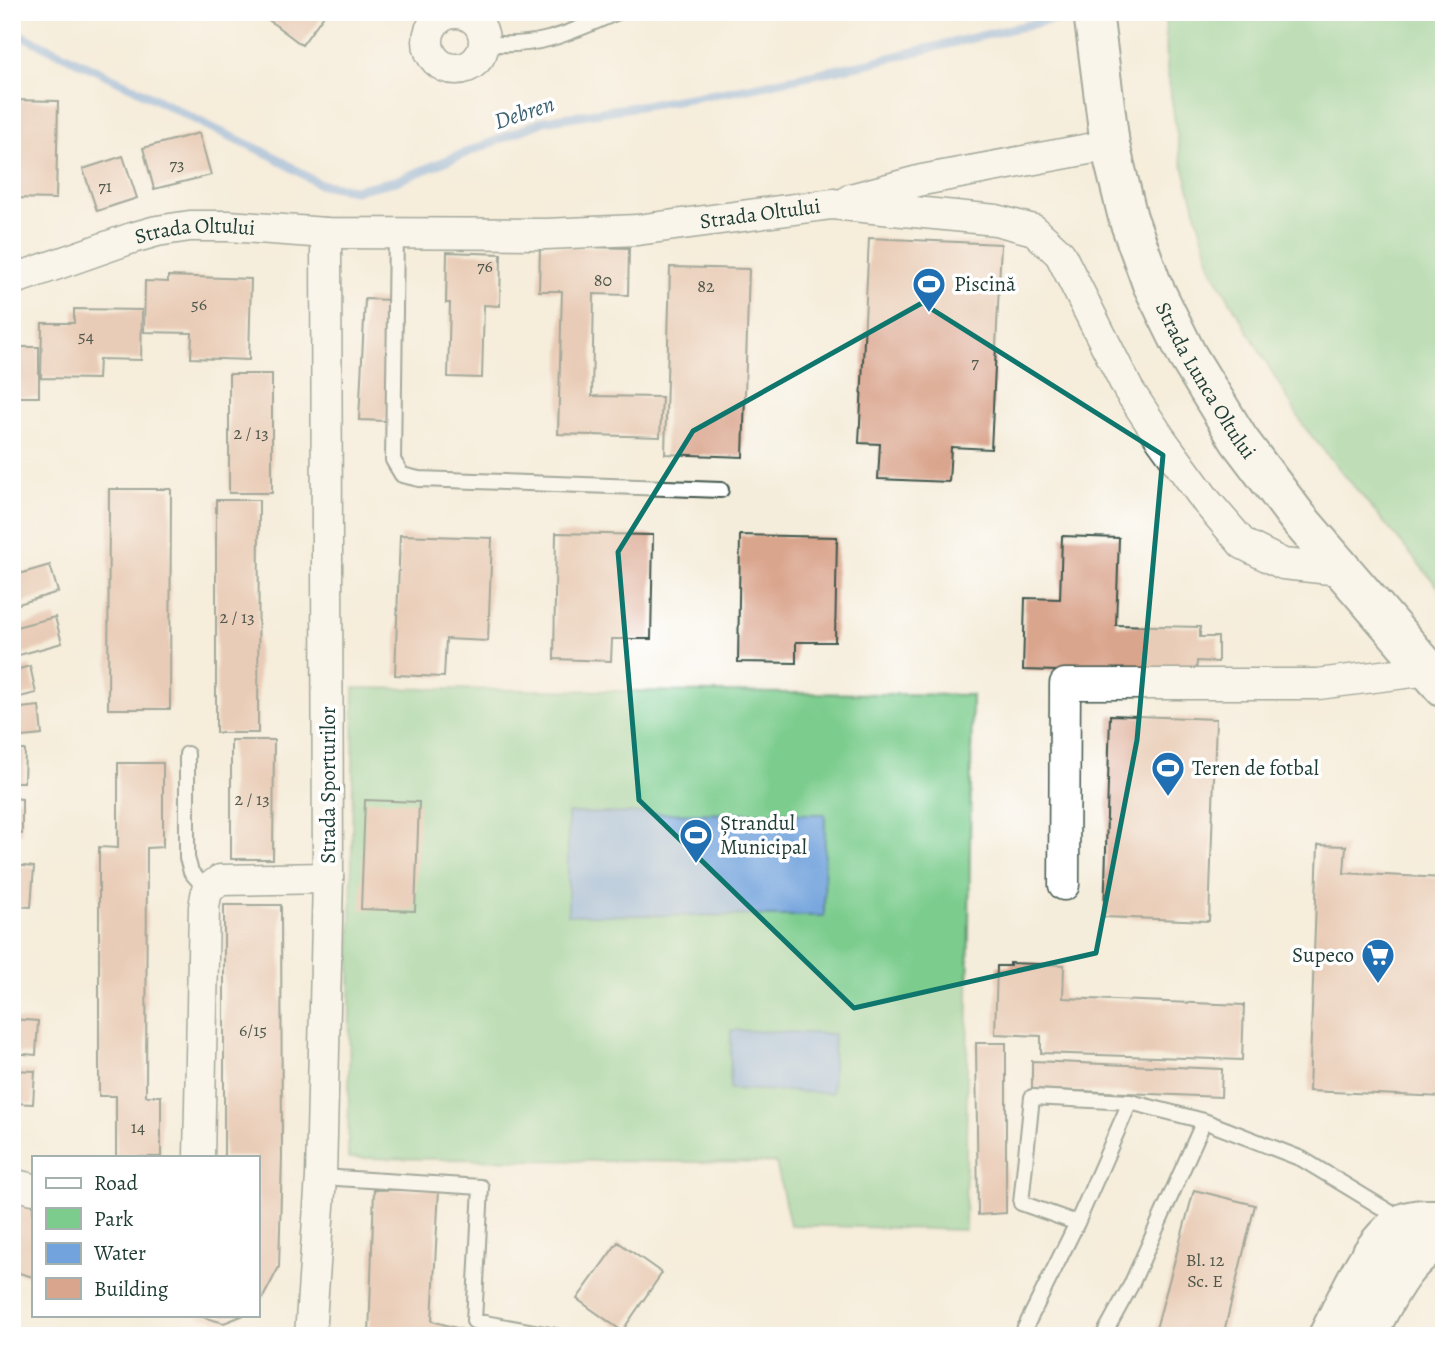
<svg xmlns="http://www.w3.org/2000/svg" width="1456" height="1348" font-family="Alegreya,serif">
<rect width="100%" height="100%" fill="#fff"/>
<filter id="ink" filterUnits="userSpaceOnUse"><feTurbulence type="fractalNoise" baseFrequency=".0143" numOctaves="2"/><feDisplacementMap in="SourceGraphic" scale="14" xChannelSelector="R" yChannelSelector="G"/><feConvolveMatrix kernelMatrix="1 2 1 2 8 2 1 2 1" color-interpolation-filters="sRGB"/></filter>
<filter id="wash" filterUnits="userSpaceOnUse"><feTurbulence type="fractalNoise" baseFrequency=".00686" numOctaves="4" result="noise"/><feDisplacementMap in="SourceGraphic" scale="28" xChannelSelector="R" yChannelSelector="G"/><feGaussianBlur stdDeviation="1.57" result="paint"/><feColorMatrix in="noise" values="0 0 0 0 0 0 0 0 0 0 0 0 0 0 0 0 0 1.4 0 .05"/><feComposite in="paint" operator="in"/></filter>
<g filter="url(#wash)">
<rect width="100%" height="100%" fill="#f5eddb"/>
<path fill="#7ccc8d" stroke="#4e8460" stroke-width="2" d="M1165 12H1444V594L1305 428 1212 270 1180 155 1167 69Z
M354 688 972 695 965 1230 790 1225 776 1163 348 1158Z"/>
<path fill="#72a3dc" stroke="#487088" stroke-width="2" d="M568 813 825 814 824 916 568 915Z
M731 1030 834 1034 832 1093 730 1089Z"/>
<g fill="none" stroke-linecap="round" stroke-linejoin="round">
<path stroke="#72a3dc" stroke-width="9" d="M12 31 134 88 208 126 273 156 319 184 354 190 396 181 544 121 739 90 868 63 1082 12"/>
</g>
<g id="blocks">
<path fill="#daa58d" d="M258 12H326L302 45Z
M12 100 58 101 56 199 12 198Z
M199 133 211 175 154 189 143 148Z
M123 156 137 198 97 211 83 169Z
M869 238 1001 244 991 449 951 447 949 482 878 479 880 444 859 443Z
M540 246 629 248 628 295 594 294 592 396 662 397 660 437 558 434 562 291H539Z
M447 252 501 254 500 306 484 305 482 378 448 377 450 303H446Z
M670 267 749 269 743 457 665 454Z
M168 276 251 279 249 360 191 358 192 333 144 332 145 281 168 282Z
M365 299 392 300 387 421 359 420Z
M74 309 142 310 141 360 99 359 98 379 41 378 42 323H74Z
M12 347H39V397H16V443H12Z
M229 374H272V493H229Z
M109 489H171L170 709H108Z
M216 500H259L258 733H216Z
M556 533 653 535 651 639H612L611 661 554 659Z
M400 535 492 538 488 641 446 639 444 677 395 675Z
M740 535 837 537 835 642H796V663L738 662Z
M1062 536 1119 538 1116 625 1200 627V637H1218V662L1197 661 1196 675 1023 670 1025 598 1060 599Z
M50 565 58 592 12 606V576Z
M55 617 62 643 12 657V628Z
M30 666 36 693 12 699V671Z
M39 706 42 735 12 738V709Z
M1110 715 1216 719 1209 921 1104 917Z
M231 740H274L273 859H231Z
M12 750H25L24 782H12Z
M118 763H163V847L147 848 146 1096H161V1157H116V1096H99V847L118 848Z
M12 798 22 799V834L12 833Z
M365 800 419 802 415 911 361 909Z
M1318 845 1346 846 1344 873 1444 878V1097L1309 1091Z
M12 865 34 867 31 907 12 906Z
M224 905H281L282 1156 279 1267 257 1309V1157H224Z
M1010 963 1064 965 1063 998 1244 1005 1242 1060 1041 1053V1036L995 1034 997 966H1010Z
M12 1019 38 1021 36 1055 12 1053Z
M976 1043H1006V1213L978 1215Z
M1032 1061 1222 1069 1221 1097 1032 1089Z
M12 1070 35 1071 33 1104 12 1103Z
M439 1189 432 1321 484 1336H369L374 1190Z
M1194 1190 1255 1205 1223 1336H1154Z
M12 1197 33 1202V1277L12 1271Z
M618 1242 662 1273 622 1331 577 1299Z
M195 1315H244L224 1323Z"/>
</g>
</g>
<g filter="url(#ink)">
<use href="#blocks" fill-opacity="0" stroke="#3f574d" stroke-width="2"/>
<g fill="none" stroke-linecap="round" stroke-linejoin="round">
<defs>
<path id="lane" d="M485 43C539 49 569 33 618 12
M396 233 393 460 402 475 419 479 721 490
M187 754V858L191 872 207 890
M321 1177 481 1187 474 1321 556 1336
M1077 1223 1130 1102
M1021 1336 1077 1223 1021 1203 1032 1097 1130 1102 1204 1121
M1103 1336 1131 1285 1204 1121 1302 1159 1401 1219"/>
<g id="street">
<circle cx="456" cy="41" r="28"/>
<path d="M851 199 922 180 1110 145"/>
<path id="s1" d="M12 280 132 238 157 231 190 226H228L326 233 546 234 637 230 832 204 996 220 1034 230 1060 254 1128 389 1161 439 1207 502 1243 544 1283 564 1340 570"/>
<path d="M1064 885 1065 684H1318L1429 670"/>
<path d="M199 1157 204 907 207 890 220 880 328 878"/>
<path d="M12 1184 33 1189"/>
<path d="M310 1336 321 1177 328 878 326 233"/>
</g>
<g id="primary">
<path id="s2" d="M1093 12 1110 145 1128 218 1152 284 1187 355 1239 440 1298 518 1444 688"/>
<path d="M1328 1336C1344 1306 1374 1231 1406 1222 1417 1218 1432 1219 1444 1219"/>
<path d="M1366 1336C1388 1296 1402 1259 1444 1237"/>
</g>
</defs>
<use href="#lane" stroke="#3f574d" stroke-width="18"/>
<use href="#street" stroke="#3f574d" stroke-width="33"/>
<use href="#primary" stroke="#3f574d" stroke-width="42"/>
<use href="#lane" stroke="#fff" stroke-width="14"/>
<use href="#street" stroke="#fff" stroke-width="30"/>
<use href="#primary" stroke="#fff" stroke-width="38"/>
</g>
</g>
<path d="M0 0H1456V1348H0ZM922 303 1163 455 1137 740 1096 953 854 1008 639 800 618 552 693 431Z" fill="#f5eddb" fill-opacity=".55" fill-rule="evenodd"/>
<path fill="none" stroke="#0f766e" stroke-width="5" stroke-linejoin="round" d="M922 303 1163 455 1137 740 1096 953 854 1008 639 800 618 552 693 431Z"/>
<defs>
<symbol id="stadium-pin" viewBox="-11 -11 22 30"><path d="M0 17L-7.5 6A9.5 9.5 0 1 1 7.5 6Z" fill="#1f6fb2" stroke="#fff"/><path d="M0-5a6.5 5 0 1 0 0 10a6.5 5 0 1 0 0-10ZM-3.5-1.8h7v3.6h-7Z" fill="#fff"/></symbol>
<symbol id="supermarket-pin" viewBox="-11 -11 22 30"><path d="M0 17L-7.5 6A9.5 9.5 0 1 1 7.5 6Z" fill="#1f6fb2" stroke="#fff"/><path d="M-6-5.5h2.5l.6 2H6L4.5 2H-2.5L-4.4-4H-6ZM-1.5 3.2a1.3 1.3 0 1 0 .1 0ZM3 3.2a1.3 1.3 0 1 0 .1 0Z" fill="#fff"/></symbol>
</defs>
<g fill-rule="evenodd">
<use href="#stadium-pin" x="910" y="265" width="38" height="52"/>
<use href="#stadium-pin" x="1149" y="749" width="38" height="52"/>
<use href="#stadium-pin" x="677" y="816" width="38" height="52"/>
<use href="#supermarket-pin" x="1359" y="936" width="38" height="52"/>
</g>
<g text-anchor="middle" stroke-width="7" stroke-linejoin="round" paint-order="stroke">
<g font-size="18" fill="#4e574a">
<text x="177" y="170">73</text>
<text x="105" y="192">71</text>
<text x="485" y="272">76</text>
<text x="603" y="286">80</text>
<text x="706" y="292">82</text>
<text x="199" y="310">56</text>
<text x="86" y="342">54</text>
<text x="975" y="368">7</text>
<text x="251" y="439">2 / 13</text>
<text x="237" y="623">2 / 13</text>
<text x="252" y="805">2 / 13</text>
<text x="253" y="1036">6/15</text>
<text x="138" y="1133">14</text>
<text x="1205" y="1266">Bl. 12<tspan x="1205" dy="21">Sc. E</tspan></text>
</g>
<g font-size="21" fill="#1f3d34" stroke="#fff">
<text dy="7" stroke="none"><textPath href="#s1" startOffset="758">Strada Oltului</textPath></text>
<text dy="7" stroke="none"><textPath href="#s1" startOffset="191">Strada Oltului</textPath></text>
<text dy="7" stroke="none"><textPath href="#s2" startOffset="390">Strada Lunca Oltului</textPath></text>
<text transform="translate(328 785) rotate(-90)" y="7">Strada Sporturilor</text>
</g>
<g font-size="21" fill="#1f3d34" stroke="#fff" text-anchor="start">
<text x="954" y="291">Piscină</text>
<text x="1192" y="775">Teren de fotbal</text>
<text x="720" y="830">Ștrandul<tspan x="720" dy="24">Municipal</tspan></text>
<text x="1354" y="962" text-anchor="end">Supeco</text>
</g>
<g font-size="23" font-style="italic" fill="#3c616f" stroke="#fff">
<text transform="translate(524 112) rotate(-18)" y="8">Debren</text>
</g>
</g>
<rect width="1456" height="1348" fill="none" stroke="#fff" stroke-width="42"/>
<rect x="32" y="1156" width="228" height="161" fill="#ffffff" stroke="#a5b1ae" stroke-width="2"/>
<rect x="46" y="1178" width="35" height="10" fill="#ffffff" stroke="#a5b1ae" stroke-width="2"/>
<text x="94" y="1190" font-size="21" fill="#1f3d34">Road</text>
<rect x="46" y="1208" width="35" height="21" fill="#7ccc8d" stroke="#a5b1ae" stroke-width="2"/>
<text x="94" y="1226" font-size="21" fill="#1f3d34">Park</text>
<rect x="46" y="1243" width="35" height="21" fill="#72a3dc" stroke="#a5b1ae" stroke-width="2"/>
<text x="94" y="1260" font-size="21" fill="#1f3d34">Water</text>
<rect x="46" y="1278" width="35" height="21" fill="#daa58d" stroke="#a5b1ae" stroke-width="2"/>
<text x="94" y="1296" font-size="21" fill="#1f3d34">Building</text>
</svg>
